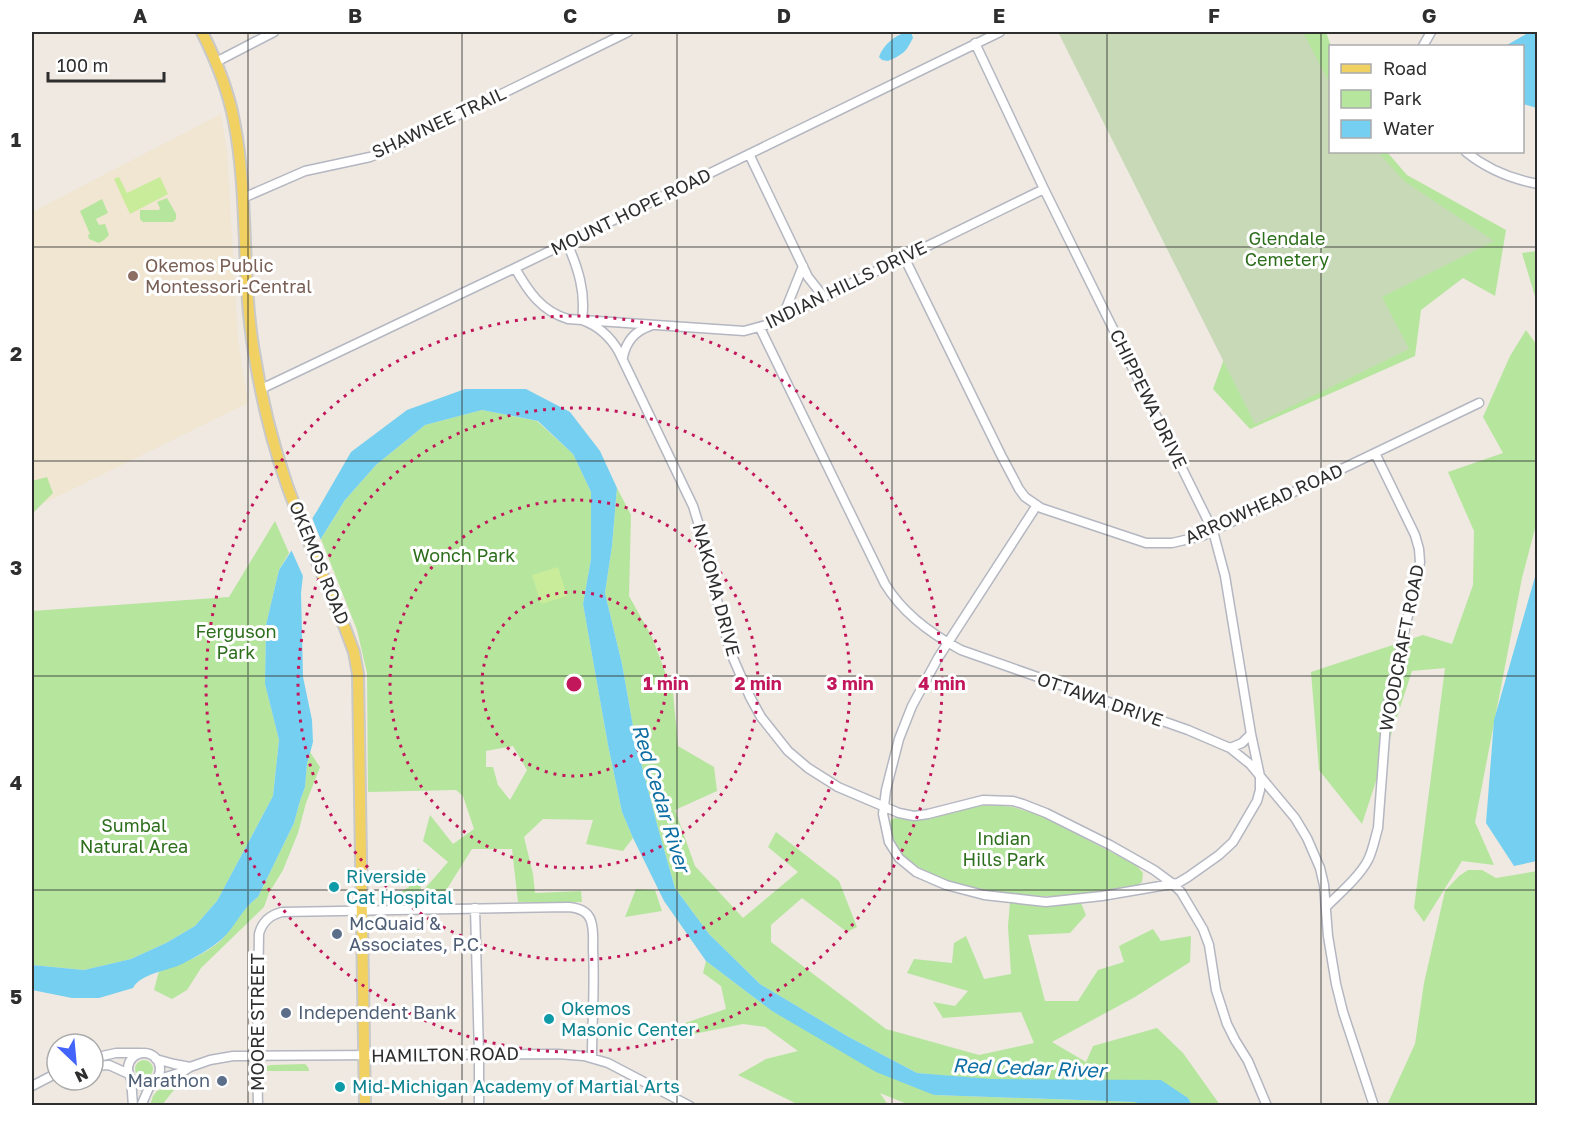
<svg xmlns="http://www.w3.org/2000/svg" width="1569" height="1137" font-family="'Golos Text',sans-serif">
<rect width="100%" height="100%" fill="#efe9e1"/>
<path fill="#f0e6d1" d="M221 114 227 151 238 341 248 403 32 509V212Z"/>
<path fill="#b6e59e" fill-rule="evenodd" d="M1262 32H1326L1331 46 1330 135Z
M1338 152H1387L1407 175 1506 230 1495 296 1463 278 1421 310 1415 356 1250 429 1213 389 1227 351Z
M167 198 176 214V219L173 222H143L140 219V210H159L160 208 157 202Z
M102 199 108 213 96 219 99 225 105 224 109 235 104 240 99 243 89 239 88 235 90 234 80 211Z
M1537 251H1538L1537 303 1522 253Z
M1526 330 1537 345V521L1522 578 1475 822 1494 865 1462 861 1424 922 1414 908 1445 668 1412 671 1362 824 1319 770 1311 672 1423 635 1452 644 1473 585 1474 531 1448 472 1503 453 1483 417 1510 356Z
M482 410 537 421 573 454 591 492V559L583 604 608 745 622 812 633 838 623 851 586 844 593 820 543 819 524 837 533 874 535 893 581 891 582 902H518L512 849H472L440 900 393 905 391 898 409 887 410 868 420 869 421 893 448 862 423 841 430 815 453 844 474 829 463 796 456 790 368 792 367 673 357 630 321 539 345 500 376 465 425 425ZM513 746 527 770 510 800 498 785 493 767H486V751Z
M47 477 53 493 32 514V481Z
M617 488 631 515 629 596 652 637 673 693 678 746 714 767 717 791 675 810 695 866 743 918 798 872 768 847 776 832 839 881 857 927 847 932 802 898 771 925V942L886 1029 979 1055 1034 1043 1021 1012 943 1018 933 1002 955 1006 968 991 907 973 914 959 952 963 954 943 966 936 984 979 1011 974 1008 926 1010 902 1081 903 1086 915 1070 933 1028 935 1045 1001H1078L1098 970 1124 962 1119 946 1153 929 1161 941 1191 936 1190 962 1135 997 1052 1042 1086 1062 1093 1046 1157 1028 1183 1053 1220 1105H1192L1188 1098 917 1073 847 1036 760 984 709 934 675 888 658 828 636 743 622 664 605 593 612 546Z
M275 521 289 553 279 570 266 625 265 684 279 740 273 796 217 901 195 926 166 943 131 959 84 970 32 965V611L229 597Z
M310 752 320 767 306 803 298 833 283 870 269 893 264 907 201 968 187 990 172 999 154 990 159 971C181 965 210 953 225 936 236 922 244 907 258 897L294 823 300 801 305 787 307 764Z
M994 805 1013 807 1042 816 1136 865 1143 873 1142 882 1138 885 1067 896H1018L952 883 928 873 906 859 895 844 889 826 891 820 896 817 925 820 977 806Z
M1468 870H1482L1496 878 1537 871V1105H1387L1415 1044 1424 983 1445 891 1459 876Z
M636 889 655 890 662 911 625 917Z
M706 961 772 1011 934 1095 1135 1102 1144 1105 912 1106 880 1093 888 1105H799L738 1075 766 1059 798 1051 765 1027 743 1024 694 1034 685 1023 726 1009 721 986 703 973Z
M135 1069a9 9 0 1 1 18 0a9 9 0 1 1-18 0Z
M305 1064 308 1067 309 1071H265L267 1066 271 1065Z
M196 1075V1079L173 1091 162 1105H150L153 1096 157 1091Z"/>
<path fill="#c8d9b8" d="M1058 32H1303L1330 84V152H1378L1404 181 1494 241 1382 297 1409 349 1255 424Z"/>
<path fill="#c9ec9a" d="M119 177 127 193 160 177 168 194 130 214 114 179Z
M558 567 567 596 541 604 532 575Z"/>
<path fill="#75cff0" d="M907 32H911L913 38C910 43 907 51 901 54 898 57 892 59 888 61L882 60 879 57C883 45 895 35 907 32Z
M1530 32H1537V108L1523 104 1522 46H1505Z
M465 389H526L570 412 600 451 617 488 612 546 605 593 622 664 636 743 658 828 675 888 709 934 760 984 847 1036 917 1073 991 1079 1161 1080 1188 1098 1192 1105 1144 1106 1135 1102 934 1095 876 1072 772 1011 706 961 664 901 633 838 622 812 608 745 583 604 591 559V492L573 454 538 421 482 410 425 425 376 465 345 500 304 566 301 593 303 677 312 720 313 742 307 764 305 787 300 801 294 823 258 897C242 908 236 926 222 939 210 949 196 957 182 964 168 971 141 973 133 988L99 998H72L32 990V965L84 970 131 959 166 943 195 926 217 901 273 796 279 740 265 684 266 625 279 570 317 511 351 452 407 410Z
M1537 570V861L1514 866 1486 823 1494 720Z"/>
<path fill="#efe9e1" d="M311 515 322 543 307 567 306 583 290 547Z"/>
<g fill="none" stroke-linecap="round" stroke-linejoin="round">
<defs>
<path id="minor" d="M975 43 1044 189 1213 531 1225 576 1251 734 1260 776V790L1257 801 1233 842 1219 855 1188 877 1178 883 1102 896 1046 902 984 895 946 885 916 872 899 858 889 842 883 814 886 790 899 739 912 706 938 658 1037 505
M1423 46 1431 32
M216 62 274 32
M1466 152C1487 169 1511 179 1538 184
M749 154 808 277 823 296
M243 198 305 171 370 157 385 151 628 32
M567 243C578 268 586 292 582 320 599 326 610 336 619 352L693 506 702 535 715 592 730 651 750 697 761 717 788 751 808 768 838 787 899 813 914 816 928 814 983 800 1013 801 1023 804 1046 813 1110 845 1154 870 1173 884 1181 892 1203 929 1209 945 1216 990 1227 1024 1235 1040 1248 1061 1267 1106
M904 257 1001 455 1019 489 1025 497 1041 508 1146 543H1172L1202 536 1479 403
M515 268C528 291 541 311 568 319L744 331 766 325 1044 189
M783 316 803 266
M760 328 885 584C902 612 931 634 961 650L1188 730 1230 748 1250 764 1295 818 1307 838 1320 868 1324 885 1328 936 1336 984 1343 1012 1374 1106
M623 357C626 342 635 331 650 326
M261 389 515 268 1000 32
M1230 748 1242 743 1251 734
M1326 907C1340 893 1359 877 1368 860 1373 850 1375 838 1378 828L1387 709 1420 562 1419 549 1415 535 1375 453
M475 908 479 1054V1106
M128 1069a16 16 0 1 1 32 0a16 16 0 1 1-32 0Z
M93 1058 116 1053H141
M156 1059 174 1064 190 1067
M93 1066 109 1065 129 1074
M131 1078 133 1106
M153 1081 182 1072 190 1067 210 1060 233 1056 558 1054 584 1056 608 1063 690 1106
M32 1086 57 1073
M141 1106 151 1083
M258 1106 257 1056 259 934C262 922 270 915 282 912L569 907C579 908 588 911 591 921 594 930 593 941 593 950 595 985 592 1022 592 1058"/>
<path id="major" d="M202 32C216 60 228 89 234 121 249 197 241 276 254 352 261 397 272 442 287 485 304 533 325 581 345 628L354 652 358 674 365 1106"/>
</defs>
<use href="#minor" stroke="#b4b7c1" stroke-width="11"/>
<use href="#major" stroke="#c9c9c9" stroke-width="14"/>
<use href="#minor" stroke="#fff" stroke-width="8"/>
<use href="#major" stroke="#f2d163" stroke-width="10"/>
</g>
<path fill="none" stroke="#2e2e2e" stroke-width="1.5" stroke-opacity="0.55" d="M248 32V1106M462 32V1106M677 32V1106M892 32V1106M1107 32V1106M1321 32V1106M32 247H1538M32 461H1538M32 676H1538M32 890H1538"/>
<g fill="none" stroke="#c2185b" stroke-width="3" stroke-dasharray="3 6">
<circle cx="574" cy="684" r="92"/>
<circle cx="574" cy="684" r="184"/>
<circle cx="574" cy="684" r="276"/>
<circle cx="574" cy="684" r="368"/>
</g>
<circle fill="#8d6e63" stroke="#fff" stroke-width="2" cx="133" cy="276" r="6"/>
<g fill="#0f9aa8" stroke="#fff" stroke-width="2">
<circle cx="334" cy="887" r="6"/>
<circle cx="549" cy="1019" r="6"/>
<circle cx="340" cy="1087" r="6"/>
</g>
<g fill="#5c6f8a" stroke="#fff" stroke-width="2">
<circle cx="337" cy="934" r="6"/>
<circle cx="286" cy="1013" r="6"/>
<circle cx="222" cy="1081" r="6"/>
</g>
<g text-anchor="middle" stroke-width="6" stroke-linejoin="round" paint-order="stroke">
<g font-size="18" fill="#2e2e2e" stroke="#fff">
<text transform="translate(439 123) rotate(-25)" y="6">SHAWNEE TRAIL</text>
<text transform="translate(631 212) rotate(-26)" y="6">MOUNT HOPE ROAD</text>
<text transform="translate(846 285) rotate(-26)" y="6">INDIAN HILLS DRIVE</text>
<text transform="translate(1148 399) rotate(64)" y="6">CHIPPEWA DRIVE</text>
<text transform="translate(1264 504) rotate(-24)" y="6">ARROWHEAD ROAD</text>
<text transform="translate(319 563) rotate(68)" y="6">OKEMOS ROAD</text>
<text transform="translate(716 590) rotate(75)" y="6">NAKOMA DRIVE</text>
<text transform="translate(1402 648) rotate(-79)" y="6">WOODCRAFT ROAD</text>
<text transform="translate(1100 700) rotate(19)" y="6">OTTAWA DRIVE</text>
<text transform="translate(258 1022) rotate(-90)" y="6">MOORE STREET</text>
<text transform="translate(445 1055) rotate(-1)" y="6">HAMILTON ROAD</text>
</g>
<g font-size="18" fill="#2c6e1b" stroke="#fff">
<text x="1287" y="245">Glendale<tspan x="1287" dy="21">Cemetery</tspan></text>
<text x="464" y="562">Wonch Park</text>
<text x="236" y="638">Ferguson<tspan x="236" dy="21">Park</tspan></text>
<text x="134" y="832">Sumbal<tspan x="134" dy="21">Natural Area</tspan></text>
<text x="1004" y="845">Indian<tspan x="1004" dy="21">Hills Park</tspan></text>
</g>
<g font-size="18" fill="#785e54" stroke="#fff" text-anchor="start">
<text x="145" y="272">Okemos Public<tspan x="145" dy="21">Montessori-Central</tspan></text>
</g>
<g font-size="18" fill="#0d838f" stroke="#fff" text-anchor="start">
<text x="346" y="883">Riverside<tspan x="346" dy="21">Cat Hospital</tspan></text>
<text x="561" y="1015">Okemos<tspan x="561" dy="21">Masonic Center</tspan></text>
<text x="352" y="1093">Mid-Michigan Academy of Martial Arts</text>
</g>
<g font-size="18" fill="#4e5e75" stroke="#fff" text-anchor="start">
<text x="349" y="930">McQuaid &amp;<tspan x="349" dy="21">Associates, P.C.</tspan></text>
<text x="298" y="1019">Independent Bank</text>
<text x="210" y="1087" text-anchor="end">Marathon</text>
</g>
<g font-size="20" font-style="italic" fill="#0d6fa3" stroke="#fff">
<text transform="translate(661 798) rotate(73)" y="7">Red Cedar River</text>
<text transform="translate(1029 1068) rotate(2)" y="7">Red Cedar River</text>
</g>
</g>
<circle cx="574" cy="684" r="9" fill="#c2185b" stroke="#fff" stroke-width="3"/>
<g font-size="18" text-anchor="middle" font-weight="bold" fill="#c2185b" stroke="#fff" stroke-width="6" stroke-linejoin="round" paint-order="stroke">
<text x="666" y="690">1 min</text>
<text x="758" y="690">2 min</text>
<text x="850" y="690">3 min</text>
<text x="942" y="690">4 min</text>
</g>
<rect width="1569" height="1137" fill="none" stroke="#ffffff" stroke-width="66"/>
<rect x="1329" y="45" width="195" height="108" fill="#ffffff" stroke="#ababab" stroke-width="1.5"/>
<rect x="1341" y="64" width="30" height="9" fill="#f2d163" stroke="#ababab" stroke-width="1.5"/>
<text x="1383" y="75" font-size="18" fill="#2e2e2e">Road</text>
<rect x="1341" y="90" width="30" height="18" fill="#b6e59e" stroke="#ababab" stroke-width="1.5"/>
<text x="1383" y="105" font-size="18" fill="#2e2e2e">Park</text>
<rect x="1341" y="120" width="30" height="18" fill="#75cff0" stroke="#ababab" stroke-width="1.5"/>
<text x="1383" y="135" font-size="18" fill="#2e2e2e">Water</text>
<g transform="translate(75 1062) rotate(154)"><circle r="28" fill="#ffffff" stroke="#ababab" stroke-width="1.5"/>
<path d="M0-4.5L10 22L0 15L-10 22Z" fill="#4264fb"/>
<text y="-9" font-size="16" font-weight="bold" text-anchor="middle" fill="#2e2e2e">N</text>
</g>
<path d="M48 72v9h116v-9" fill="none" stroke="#2e2e2e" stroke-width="3"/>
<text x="57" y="72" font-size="18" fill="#2e2e2e" stroke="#ffffff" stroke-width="4.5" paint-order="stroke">100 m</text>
<rect x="33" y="33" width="1503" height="1071" fill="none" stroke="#2e2e2e" stroke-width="2"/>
<g font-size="20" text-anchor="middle" font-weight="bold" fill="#2e2e2e">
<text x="140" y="23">A</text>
<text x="355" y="23">B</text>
<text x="570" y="23">C</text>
<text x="784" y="23">D</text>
<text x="999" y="23">E</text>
<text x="1214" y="23">F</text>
<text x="1429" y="23">G</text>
<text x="16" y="147">1</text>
<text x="16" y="361">2</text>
<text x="16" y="575">3</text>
<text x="16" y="790">4</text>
<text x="16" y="1004">5</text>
</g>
</svg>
